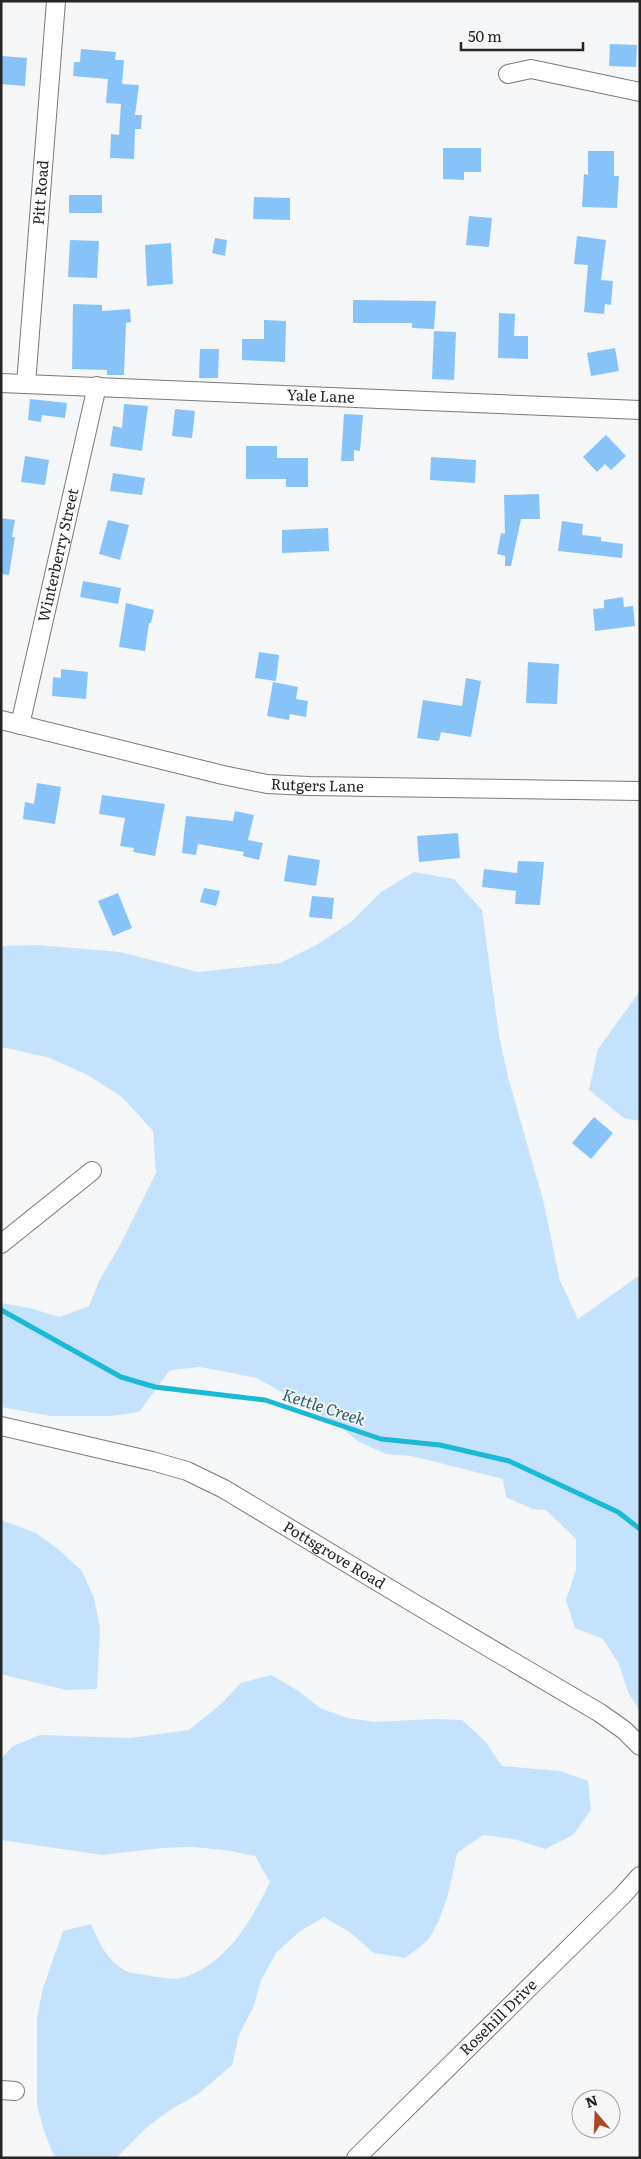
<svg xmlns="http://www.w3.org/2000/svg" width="641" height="2159" font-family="Literata,serif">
<rect width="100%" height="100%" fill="#f5f6f7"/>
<path fill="#c5e2fd" d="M414 872 454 879 482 910 499 1036 508 1077 543 1200 560 1281 578 1319 640 1275V1712L628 1692 619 1664 603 1639 575 1628 566 1600 576 1570V1539L546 1510 533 1509 506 1497 503 1479 412 1456 386 1454 359 1442 337 1424 257 1378 200 1367 170 1370 139 1412 111 1416H51L1 1407V1303L30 1308 59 1317 89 1306 100 1279 118 1249 156 1173 153 1131 122 1097 86 1074 47 1057 1 1047V946L37 945 120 952 198 972 280 963 318 944 351 922 381 892Z
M640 991V1121L624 1118 589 1090 598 1049Z
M1 1520 36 1533 59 1550 82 1571 94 1598 100 1628 97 1689 66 1690 1 1674Z
M271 1675 297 1690 320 1708 347 1718 375 1722 433 1719 462 1720 485 1741 502 1766 560 1771 588 1781 591 1810 573 1835 545 1849 514 1839 483 1835 457 1853C452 1879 445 1916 429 1938 423 1946 412 1952 405 1958L374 1953 351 1933 324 1917 299 1932 276 1953 261 1980 253 2008 239 2035 232 2065 198 2094 170 2110 146 2128 116 2158H55L45 2134 37 2105V2018L43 1988 63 1931 91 1924C99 1942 106 1959 124 1970 130 1973 140 1974 146 1975 157 1977 175 1981 185 1977 228 1962 251 1921 270 1882L255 1856 224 1850 193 1847 162 1848 102 1855 1 1840V1759L13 1746 40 1735 130 1738 189 1730 221 1704 241 1683Z"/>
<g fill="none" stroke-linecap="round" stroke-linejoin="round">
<path stroke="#1ab9d4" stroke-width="5" d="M1 1310 121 1377 155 1387 265 1400 381 1439 440 1445 509 1461 618 1512 640 1529"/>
</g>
<path fill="#87c3f8" d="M610 44 637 45 636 67 609 66Z
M81 49 116 52 115 60H124L122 84 139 85 135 115H142L141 129H135L134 159 110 158 111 134 119 135 121 104 106 103 108 79 73 76 74 62H80Z
M1 56 27 58 25 86 1 84Z
M443 148H481V172H464V180L443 179Z
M588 151H614V176H619L617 208 582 207 584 174 588 175Z
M69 195H102V213H69Z
M254 197 290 198V220L253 219Z
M469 216 492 218 489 247 466 245Z
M577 236 606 240 601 280 613 281 611 305 605 304 604 314 584 312 588 265 574 264Z
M215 238 227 240 225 256 212 253Z
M70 240 99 241 97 278 68 277Z
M171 243 173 284 147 286 145 245Z
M353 300 436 301 434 329 412 328V323H353Z
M73 304 102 305V311L130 309 131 322 126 323 124 375H107V370L72 369Z
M499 313 515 314 514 336H528V359L498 358Z
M264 320 286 321 285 362 242 360V339H264Z
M434 331 456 332 454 380 432 379Z
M615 348 619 371 591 376 587 353Z
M200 349H219L218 378H199Z
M30 399 67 403 65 418 42 415 41 422 28 420Z
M124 404 148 406 142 451 110 446 113 426 122 428Z
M175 409 195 411 192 438 172 436Z
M344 414 363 415 360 451 354 450V461H341Z
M606 435 626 456 611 470 605 464 597 472 583 457Z
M246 446H277V458H308V487H286V479H246Z
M25 456 49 460 45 485 21 482Z
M431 457 476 460 475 483 430 480Z
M113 473 145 478 142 495 110 491Z
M539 494 540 519H521L511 566H505V556L497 554 501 533 505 534 504 495Z
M1 518 15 520 12 537H15L9 575 1 574Z
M108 520 129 525 120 560 99 554Z
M562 521 583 524 582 535 601 537V541L623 544 622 558 558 551Z
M328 528 329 551 282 553V530Z
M83 581 121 588 118 604 80 597Z
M623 597 624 607 633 606 635 626 595 631 593 609 604 608V600Z
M126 603 154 610 151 623H149L145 651 119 647Z
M259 652 279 655 276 681 255 678Z
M528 662 559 664 557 704 526 703Z
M61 669 88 672 86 699 52 696 53 677 61 678Z
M466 678 481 681 471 737 441 732 439 741 417 738 423 700 462 706Z
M273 682 298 687 296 699 308 701 306 717 290 714 289 720 267 716Z
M37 783 61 787 55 824 23 819 25 802 34 804Z
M102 795 165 804 155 856 133 852 134 848 120 846 125 818 99 814Z
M235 811 254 815 248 840 263 843 259 860 243 856 244 852 198 844 196 855 182 853 186 816 233 821Z
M458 833 460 858 419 862 417 836Z
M288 855 320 860 316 886 284 881Z
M518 861 544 862 540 905 515 904 516 891 482 887 484 869 517 873Z
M204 888 220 891 216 906 200 902Z
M118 893 132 928 113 936 98 901Z
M312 896 334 898 332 919 309 917Z
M594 1117 613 1133 591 1159 572 1143Z"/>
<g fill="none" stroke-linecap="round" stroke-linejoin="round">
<defs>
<g id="minor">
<path d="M508 74 531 69 640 92"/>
<path id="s1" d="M1 383 640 410"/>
<path id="s2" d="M26 384 56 1"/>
<path id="s3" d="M1 720 223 775 267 784 309 786 640 791"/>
<path id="s4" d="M20 725 97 386"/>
<path d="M1 1244 92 1171"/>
<path id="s5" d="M1 1426 152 1461 187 1471 224 1489 410 1601 600 1713 624 1730 640 1746"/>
<path d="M1 2090 15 2091"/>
<path id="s6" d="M356 2158 622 1896 640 1876"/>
</g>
</defs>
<use href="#minor" stroke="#797a7a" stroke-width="20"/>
<use href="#minor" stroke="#fff" stroke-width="18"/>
</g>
<g text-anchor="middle" stroke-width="4" stroke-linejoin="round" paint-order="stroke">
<g font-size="15" fill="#252526" stroke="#f5f6f7">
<text dy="5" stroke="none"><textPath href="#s2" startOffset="192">Pitt Road</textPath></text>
<text dy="5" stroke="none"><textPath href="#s1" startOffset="320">Yale Lane</textPath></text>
<text dy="5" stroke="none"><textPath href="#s4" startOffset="174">Winterberry Street</textPath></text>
<text dy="5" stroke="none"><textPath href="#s3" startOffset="324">Rutgers Lane</textPath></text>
<text dy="5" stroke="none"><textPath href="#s5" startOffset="361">Pottsgrove Road</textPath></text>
<text dy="5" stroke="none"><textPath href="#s6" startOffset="200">Rosehill Drive</textPath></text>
</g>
<g font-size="16" font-style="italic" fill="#245c68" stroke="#f5f6f7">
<text transform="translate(324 1407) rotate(18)" y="6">Kettle Creek</text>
</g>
</g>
<rect width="641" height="2159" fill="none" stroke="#252526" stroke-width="5"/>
<g transform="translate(596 2114) rotate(341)"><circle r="24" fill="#f5f6f7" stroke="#a2a2a3"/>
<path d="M0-4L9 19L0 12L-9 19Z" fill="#ae4625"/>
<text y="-8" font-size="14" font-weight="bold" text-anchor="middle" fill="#252526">N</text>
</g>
<path d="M461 42v8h122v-8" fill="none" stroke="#252526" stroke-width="2.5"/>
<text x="468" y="42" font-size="15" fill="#252526" stroke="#f5f6f7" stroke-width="4" paint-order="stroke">50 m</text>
</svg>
